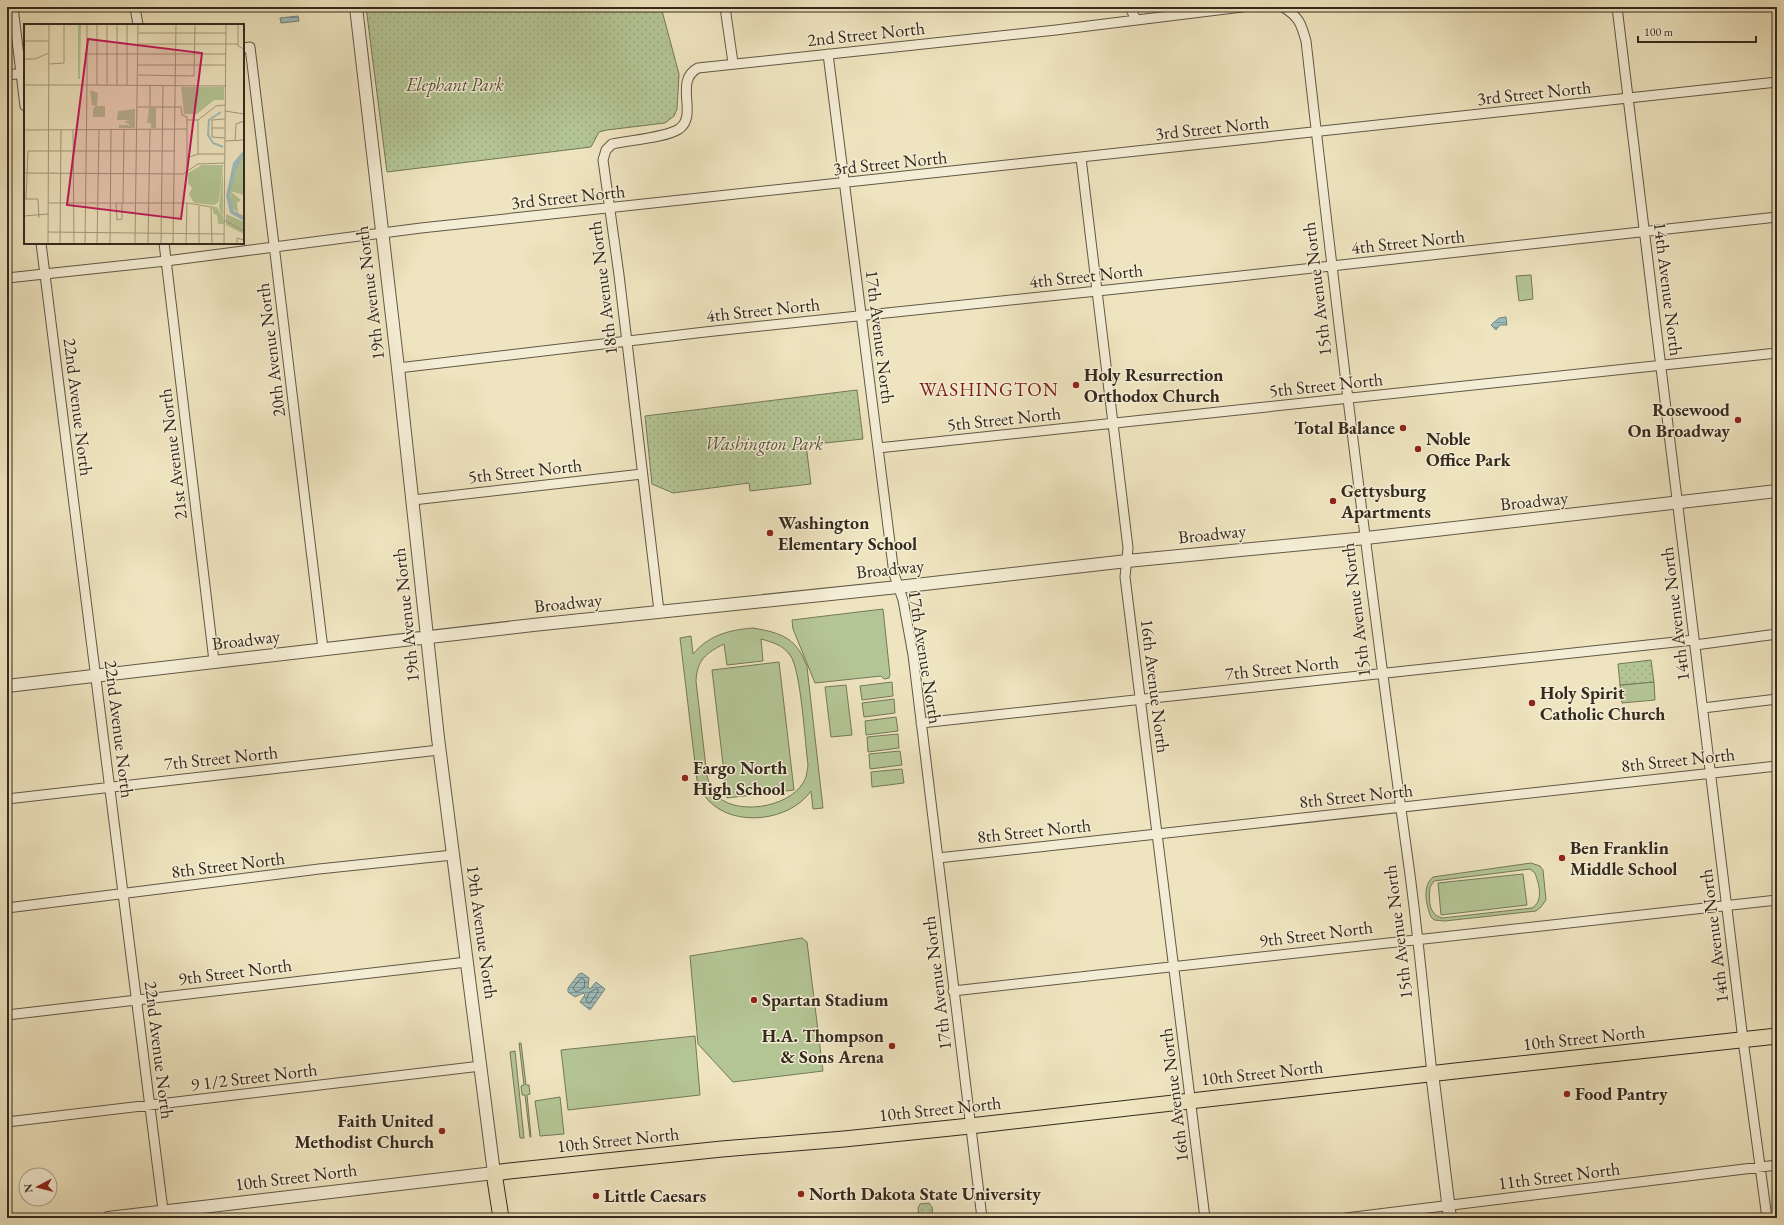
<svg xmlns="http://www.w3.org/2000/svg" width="1784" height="1225" font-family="'EB Garamond',serif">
<defs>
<pattern id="park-dots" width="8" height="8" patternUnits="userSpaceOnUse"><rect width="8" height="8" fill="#b4c595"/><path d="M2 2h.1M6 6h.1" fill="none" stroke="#9ba980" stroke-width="1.8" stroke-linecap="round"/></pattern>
<pattern id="water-rules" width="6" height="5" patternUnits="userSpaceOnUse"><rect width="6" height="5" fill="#9dbcbb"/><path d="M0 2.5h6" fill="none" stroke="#819997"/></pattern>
</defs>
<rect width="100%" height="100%" fill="#eee4bf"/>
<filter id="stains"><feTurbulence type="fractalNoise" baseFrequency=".005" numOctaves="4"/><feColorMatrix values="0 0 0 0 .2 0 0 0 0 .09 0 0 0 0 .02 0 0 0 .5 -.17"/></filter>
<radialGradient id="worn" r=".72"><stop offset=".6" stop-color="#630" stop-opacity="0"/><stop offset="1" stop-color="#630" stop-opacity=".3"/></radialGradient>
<path fill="#b4c595" stroke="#747859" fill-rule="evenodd" d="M1531 275 1533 299 1519 301 1516 276Z
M883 609 890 675 889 678 884 679 881 676 815 683 793 629 792 620Z
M753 628C782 633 797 638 807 667L823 808 813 809 811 791C790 821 735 828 709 801 703 795 700 788 697 780L680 638 691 636 693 654C709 635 729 630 753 628ZM761 639C772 642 783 645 790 655 801 669 805 743 808 765 807 771 807 777 803 783 788 808 734 817 714 793 711 788 709 782 707 776L696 681C697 660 706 653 724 644L727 665 763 661Z
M779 662 794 790 727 798 712 670Z
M892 682 893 696 862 700 860 686Z
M1654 682 1655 700 1622 703 1620 685Z
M846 685 852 735 831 737 825 687Z
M894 699 895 713 864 717 862 703Z
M896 717 898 731 866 735 865 721Z
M898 734 899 748 868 752 867 737Z
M900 751 902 765 870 769 869 754Z
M902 769 904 783 872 787 871 772Z
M1531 863 1540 866 1543 870 1546 900 1541 907 1536 911 1445 921 1434 920 1431 917C1426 905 1422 886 1433 877ZM1530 869 1535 873C1539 884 1544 901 1532 908L1442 918C1428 914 1429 900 1430 887L1434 881Z
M1523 874 1527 905 1441 915 1438 883Z
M802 938 807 942 823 1071 733 1082 698 1044 690 956Z
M695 1036 700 1095 568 1110 561 1050Z
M519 1043H521L526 1085H529L530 1094 527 1095 531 1137H530L525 1095H522L521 1086 524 1085Z
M515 1051 524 1138H520L510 1052Z
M560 1097 564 1134 540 1136 535 1101Z"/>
<path fill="url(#park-dots)" stroke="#747859" d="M366 7H661L679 74 677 109 674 116 665 123 607 130 599 132 591 147 387 172Z
M857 390 863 439 806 445 811 484 750 491 749 483 673 493 652 484 645 416Z
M1651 660 1654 682 1620 685 1618 664Z
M929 1203 932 1207 933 1218H919L918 1208 920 1204Z"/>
<path fill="url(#water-rules)" stroke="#73827c" d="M298 16 299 21 281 23 280 18Z
M1506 317 1507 325H1500L1496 330 1491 325 1499 318Z
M582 973 589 978 588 987 590 989 596 982 605 989 590 1010 580 1002 585 995 583 993 575 997 568 992V988L579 974Z"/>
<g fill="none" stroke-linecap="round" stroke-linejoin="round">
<path stroke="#68736c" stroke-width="1" d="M582 978 585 981 584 988 576 992 573 988Z
M596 989H598V992L590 1003H588L586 1000 589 993Z"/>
<defs>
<path id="minor" d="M13 7 25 106
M135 7 138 25
M725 7 733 63
M1130 7 1136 20
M1283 7C1299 17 1301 23 1306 41 1337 315 1370 588 1408 860 1418 931 1424 1002 1432 1073
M1617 7 1743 1040 1767 1218
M243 48 250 47 323 649
M828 54 894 574 903 600 913 655 982 1218
M7 75 25 73
M1081 158 1128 548 1125 577 1205 1218
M41 243 164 1218
M164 243 214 661
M7 278 166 261 421 228 1777 82
M398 368 705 332 1222 278 1777 217
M878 448 1777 353
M413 500 642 474
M659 611 619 275 603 160 606 150 612 144C630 140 665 138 679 129 699 115 673 81 698 68L1056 30 1242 7
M1695 645 1777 634
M1703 708 1777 699
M921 723 1694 640
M7 799 439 750
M938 858 1777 766
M7 908 319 869 453 855
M953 991 1777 900
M7 1015 467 962
M7 1122 481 1066
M1346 1218 1777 1165"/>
<path id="tertiary" d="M7 686 533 625 898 587 1127 561 1366 538 1777 491
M1432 1073 1450 1218
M108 1218 494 1173 438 738 398 368 356 7"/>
<path id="primary" d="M501 1218 494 1173 509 1171 722 1149 844 1139 970 1126 1464 1070 1777 1036"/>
</defs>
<use href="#minor" stroke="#625846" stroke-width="11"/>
<use href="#tertiary" stroke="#625846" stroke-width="14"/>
<use href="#primary" stroke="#342a1d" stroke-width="17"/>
<use href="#minor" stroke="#f4edd5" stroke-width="9"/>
<use href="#tertiary" stroke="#f4edd5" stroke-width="12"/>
<use href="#primary" stroke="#eee4bf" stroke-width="15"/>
</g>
<g fill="#8f2418" stroke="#f4edd5" stroke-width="1.5">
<circle cx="1076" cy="385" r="4"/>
<circle cx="1738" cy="420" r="4"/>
<circle cx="1403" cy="428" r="4"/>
<circle cx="1418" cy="449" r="4"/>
<circle cx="1333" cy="501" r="4"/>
<circle cx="770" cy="533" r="4"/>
<circle cx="1532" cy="703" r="4"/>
<circle cx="685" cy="778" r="4"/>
<circle cx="1562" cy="858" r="4"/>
<circle cx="754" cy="1000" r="4"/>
<circle cx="892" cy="1046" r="4"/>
<circle cx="1567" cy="1094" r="4"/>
<circle cx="442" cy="1131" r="4"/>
<circle cx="801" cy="1194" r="4"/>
<circle cx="596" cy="1196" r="4"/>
</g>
<g text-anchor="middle" stroke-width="3" stroke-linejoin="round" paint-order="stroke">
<g font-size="18" fill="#342a1d" stroke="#f4edd5">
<text transform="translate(866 34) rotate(-6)" y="6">2nd Street North</text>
<text transform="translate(1534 93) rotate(-6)" y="6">3rd Street North</text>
<text transform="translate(1212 128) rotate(-6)" y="6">3rd Street North</text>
<text transform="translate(890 163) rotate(-6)" y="6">3rd Street North</text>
<text transform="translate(568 197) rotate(-6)" y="6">3rd Street North</text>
<text transform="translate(1408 242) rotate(-6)" y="6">4th Street North</text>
<text transform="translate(1086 276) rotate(-6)" y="6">4th Street North</text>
<text transform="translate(603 288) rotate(-97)" y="6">18th Avenue North</text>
<text transform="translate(1317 289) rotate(-97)" y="6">15th Avenue North</text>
<text transform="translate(1668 289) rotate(83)" y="6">14th Avenue North</text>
<text transform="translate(370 293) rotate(-97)" y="6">19th Avenue North</text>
<text transform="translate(763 310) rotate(-6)" y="6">4th Street North</text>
<text transform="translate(880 337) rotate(83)" y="6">17th Avenue North</text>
<text transform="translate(271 350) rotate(-97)" y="6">20th Avenue North</text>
<text transform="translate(1326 385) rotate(-6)" y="6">5th Street North</text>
<text transform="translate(78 407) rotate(83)" y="6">22nd Avenue North</text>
<text transform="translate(1004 419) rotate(-6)" y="6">5th Street North</text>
<text transform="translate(173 454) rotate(-97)" y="6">21st Avenue North</text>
<text transform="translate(525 471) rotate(-6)" y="6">5th Street North</text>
<text transform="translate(1534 501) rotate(-6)" y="6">Broadway</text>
<text transform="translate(1212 534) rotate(-6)" y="6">Broadway</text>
<text transform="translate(890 569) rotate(-6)" y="6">Broadway</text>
<text transform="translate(568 603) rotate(-6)" y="6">Broadway</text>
<text transform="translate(1356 610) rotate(-97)" y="6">15th Avenue North</text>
<text transform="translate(1675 614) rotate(-97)" y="6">14th Avenue North</text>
<text transform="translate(406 615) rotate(-96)" y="6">19th Avenue North</text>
<text transform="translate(246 640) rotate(-7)" y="6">Broadway</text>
<text transform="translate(925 657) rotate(81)" y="6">17th Avenue North</text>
<text transform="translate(1282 668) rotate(-6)" y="6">7th Street North</text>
<text transform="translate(1155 686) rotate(83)" y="6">16th Avenue North</text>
<text transform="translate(119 729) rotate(83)" y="6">22nd Avenue North</text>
<text transform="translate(221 758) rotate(-6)" y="6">7th Street North</text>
<text transform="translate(1678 760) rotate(-6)" y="6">8th Street North</text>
<text transform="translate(1356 796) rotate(-6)" y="6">8th Street North</text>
<text transform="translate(1034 831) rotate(-6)" y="6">8th Street North</text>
<text transform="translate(228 865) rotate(-7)" y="6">8th Street North</text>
<text transform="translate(482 932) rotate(82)" y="6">19th Avenue North</text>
<text transform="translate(1398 932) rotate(-97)" y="6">15th Avenue North</text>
<text transform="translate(1316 934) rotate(-7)" y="6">9th Street North</text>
<text transform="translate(1714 936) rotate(-97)" y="6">14th Avenue North</text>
<text transform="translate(235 972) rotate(-7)" y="6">9th Street North</text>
<text transform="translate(937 983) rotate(-97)" y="6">17th Avenue North</text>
<text transform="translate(1584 1038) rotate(-6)" y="6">10th Street North</text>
<text transform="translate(159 1050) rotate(83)" y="6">22nd Avenue North</text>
<text transform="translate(1262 1073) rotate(-6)" y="6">10th Street North</text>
<text transform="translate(254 1077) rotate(-7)" y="6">9 1/2 Street North</text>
<text transform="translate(1174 1095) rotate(-97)" y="6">16th Avenue North</text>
<text transform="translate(940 1109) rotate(-6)" y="6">10th Street North</text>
<text transform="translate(618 1140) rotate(-6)" y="6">10th Street North</text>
<text transform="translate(1559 1176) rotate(-7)" y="6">11th Street North</text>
<text transform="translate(296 1177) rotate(-7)" y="6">10th Street North</text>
</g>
<g font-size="18" font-style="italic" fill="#54513b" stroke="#f4edd5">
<text x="455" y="91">Elephant Park</text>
<text x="764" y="450">Washington Park</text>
</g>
<g font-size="18" font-weight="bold" fill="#342a1d" stroke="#f4edd5" text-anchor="start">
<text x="1084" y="381">Holy Resurrection<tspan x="1084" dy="21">Orthodox Church</tspan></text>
<text x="1730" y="416" text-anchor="end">Rosewood<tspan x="1730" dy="21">On Broadway</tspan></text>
<text x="1395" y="434" text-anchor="end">Total Balance</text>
<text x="1426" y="445">Noble<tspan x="1426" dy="21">Office Park</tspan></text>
<text x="1341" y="497">Gettysburg<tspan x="1341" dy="21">Apartments</tspan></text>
<text x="778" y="529">Washington<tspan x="778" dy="21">Elementary School</tspan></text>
<text x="1540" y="699">Holy Spirit<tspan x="1540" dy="21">Catholic Church</tspan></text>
<text x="693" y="774">Fargo North<tspan x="693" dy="21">High School</tspan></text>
<text x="1570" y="854">Ben Franklin<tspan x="1570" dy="21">Middle School</tspan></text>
<text x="762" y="1006">Spartan Stadium</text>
<text x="884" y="1042" text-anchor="end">H.A. Thompson<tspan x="884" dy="21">&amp; Sons Arena</tspan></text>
<text x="1575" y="1100">Food Pantry</text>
<text x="434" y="1127" text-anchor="end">Faith United<tspan x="434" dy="21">Methodist Church</tspan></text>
<text x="809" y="1200">North Dakota State University</text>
<text x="604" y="1202">Little Caesars</text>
</g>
<g font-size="19" letter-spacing="1" fill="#7a1f14" stroke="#f4edd5">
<text x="989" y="396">WASHINGTON</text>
</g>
</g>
<g transform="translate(24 24)">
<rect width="220" height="220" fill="#eee4bf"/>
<path d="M66 66 74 69 73 82H81V93H69V85L72 82 68 81ZM111 85V104H95V101H104L105 103V100L100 98 105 96H93L94 87ZM220 132V171L206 167 213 141ZM178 141H199L195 177 191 181 170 179 165 170 168 164 164 159V149ZM199 144V192L195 184ZM187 182 193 183 199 193 200 200H194L193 191 190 190Z" fill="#b4c595"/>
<path d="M54 1H57L56 55H54ZM206 167 217 176 213 179 214 189 208 183Z" fill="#b4c595"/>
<path d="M157 63H200V76H190L173 90H160ZM125 84H132V104H127V99H123ZM202 190 220 198V210L202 201Z" fill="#b4c595"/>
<path d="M220 126V132L212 146 206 171 210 187 220 192V197L206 189 202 172 209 139Z" fill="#9dbcbb"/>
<path fill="none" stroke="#9dbcbb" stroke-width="2" d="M197 88 185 96 184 111 189 119 199 123"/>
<path fill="none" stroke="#a49a7e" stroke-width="1" d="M63 0V61L202 62M214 0V22L220 25M114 9H202M0 17H25M114 20H214M60 30H202M0 35H11L25 29M25 40 40 39V0M114 41H202M114 51 170 52 171 0M0 61H63L61 220M73 61V0M83 61V0M93 61V0M103 61V0M113 83H157L158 91 163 93V147M126 83V62M201 87 220 90M163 96H174L192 82 201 81M174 96V130M188 104H201M0 106 163 105M49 106 50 220M201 114 188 113V96L201 95M201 117 220 116M211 117 212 100 220 97M163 134 174 130H201M0 149 159 150 174 140 201 139M0 175H14L15 194M2 175 4 127H151M24 179H164L187 183 188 220M92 179 93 196 98 195V179M99 179 100 106M0 192 24 190M200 196 220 207M24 208 200 210M24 220 25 0M36 220 37 106M73 220 75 106M86 220 87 106M111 220 114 0M124 220 126 105M137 220 139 62M149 220 152 0M162 220 163 179M175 220V182M200 220 202 0M200 220H213M213 220V214L220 216"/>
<path fill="#c2185b" fill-opacity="0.15" stroke="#c2185b" stroke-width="2" d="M64 15 178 29 157 195 43 181Z"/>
<rect width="220" height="220" fill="none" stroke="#342a1d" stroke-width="2"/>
</g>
<rect width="1784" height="1225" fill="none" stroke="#eee4bf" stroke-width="24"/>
<rect x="8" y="8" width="1768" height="1209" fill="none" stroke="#342a1d" stroke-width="2"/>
<rect x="12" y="12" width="1760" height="1201" fill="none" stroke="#342a1d"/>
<g transform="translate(38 1187) rotate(263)"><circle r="19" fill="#f4edd5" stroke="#a79f8b"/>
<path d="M0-3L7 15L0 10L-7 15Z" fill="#8f2418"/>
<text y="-6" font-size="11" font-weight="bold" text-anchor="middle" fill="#342a1d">N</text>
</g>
<path d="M1638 36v6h118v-6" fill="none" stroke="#342a1d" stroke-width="2"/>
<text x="1644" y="36" font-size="12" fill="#342a1d" stroke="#f4edd5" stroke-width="3" paint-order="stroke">100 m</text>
<rect width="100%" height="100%" filter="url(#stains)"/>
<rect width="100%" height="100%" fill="url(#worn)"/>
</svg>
